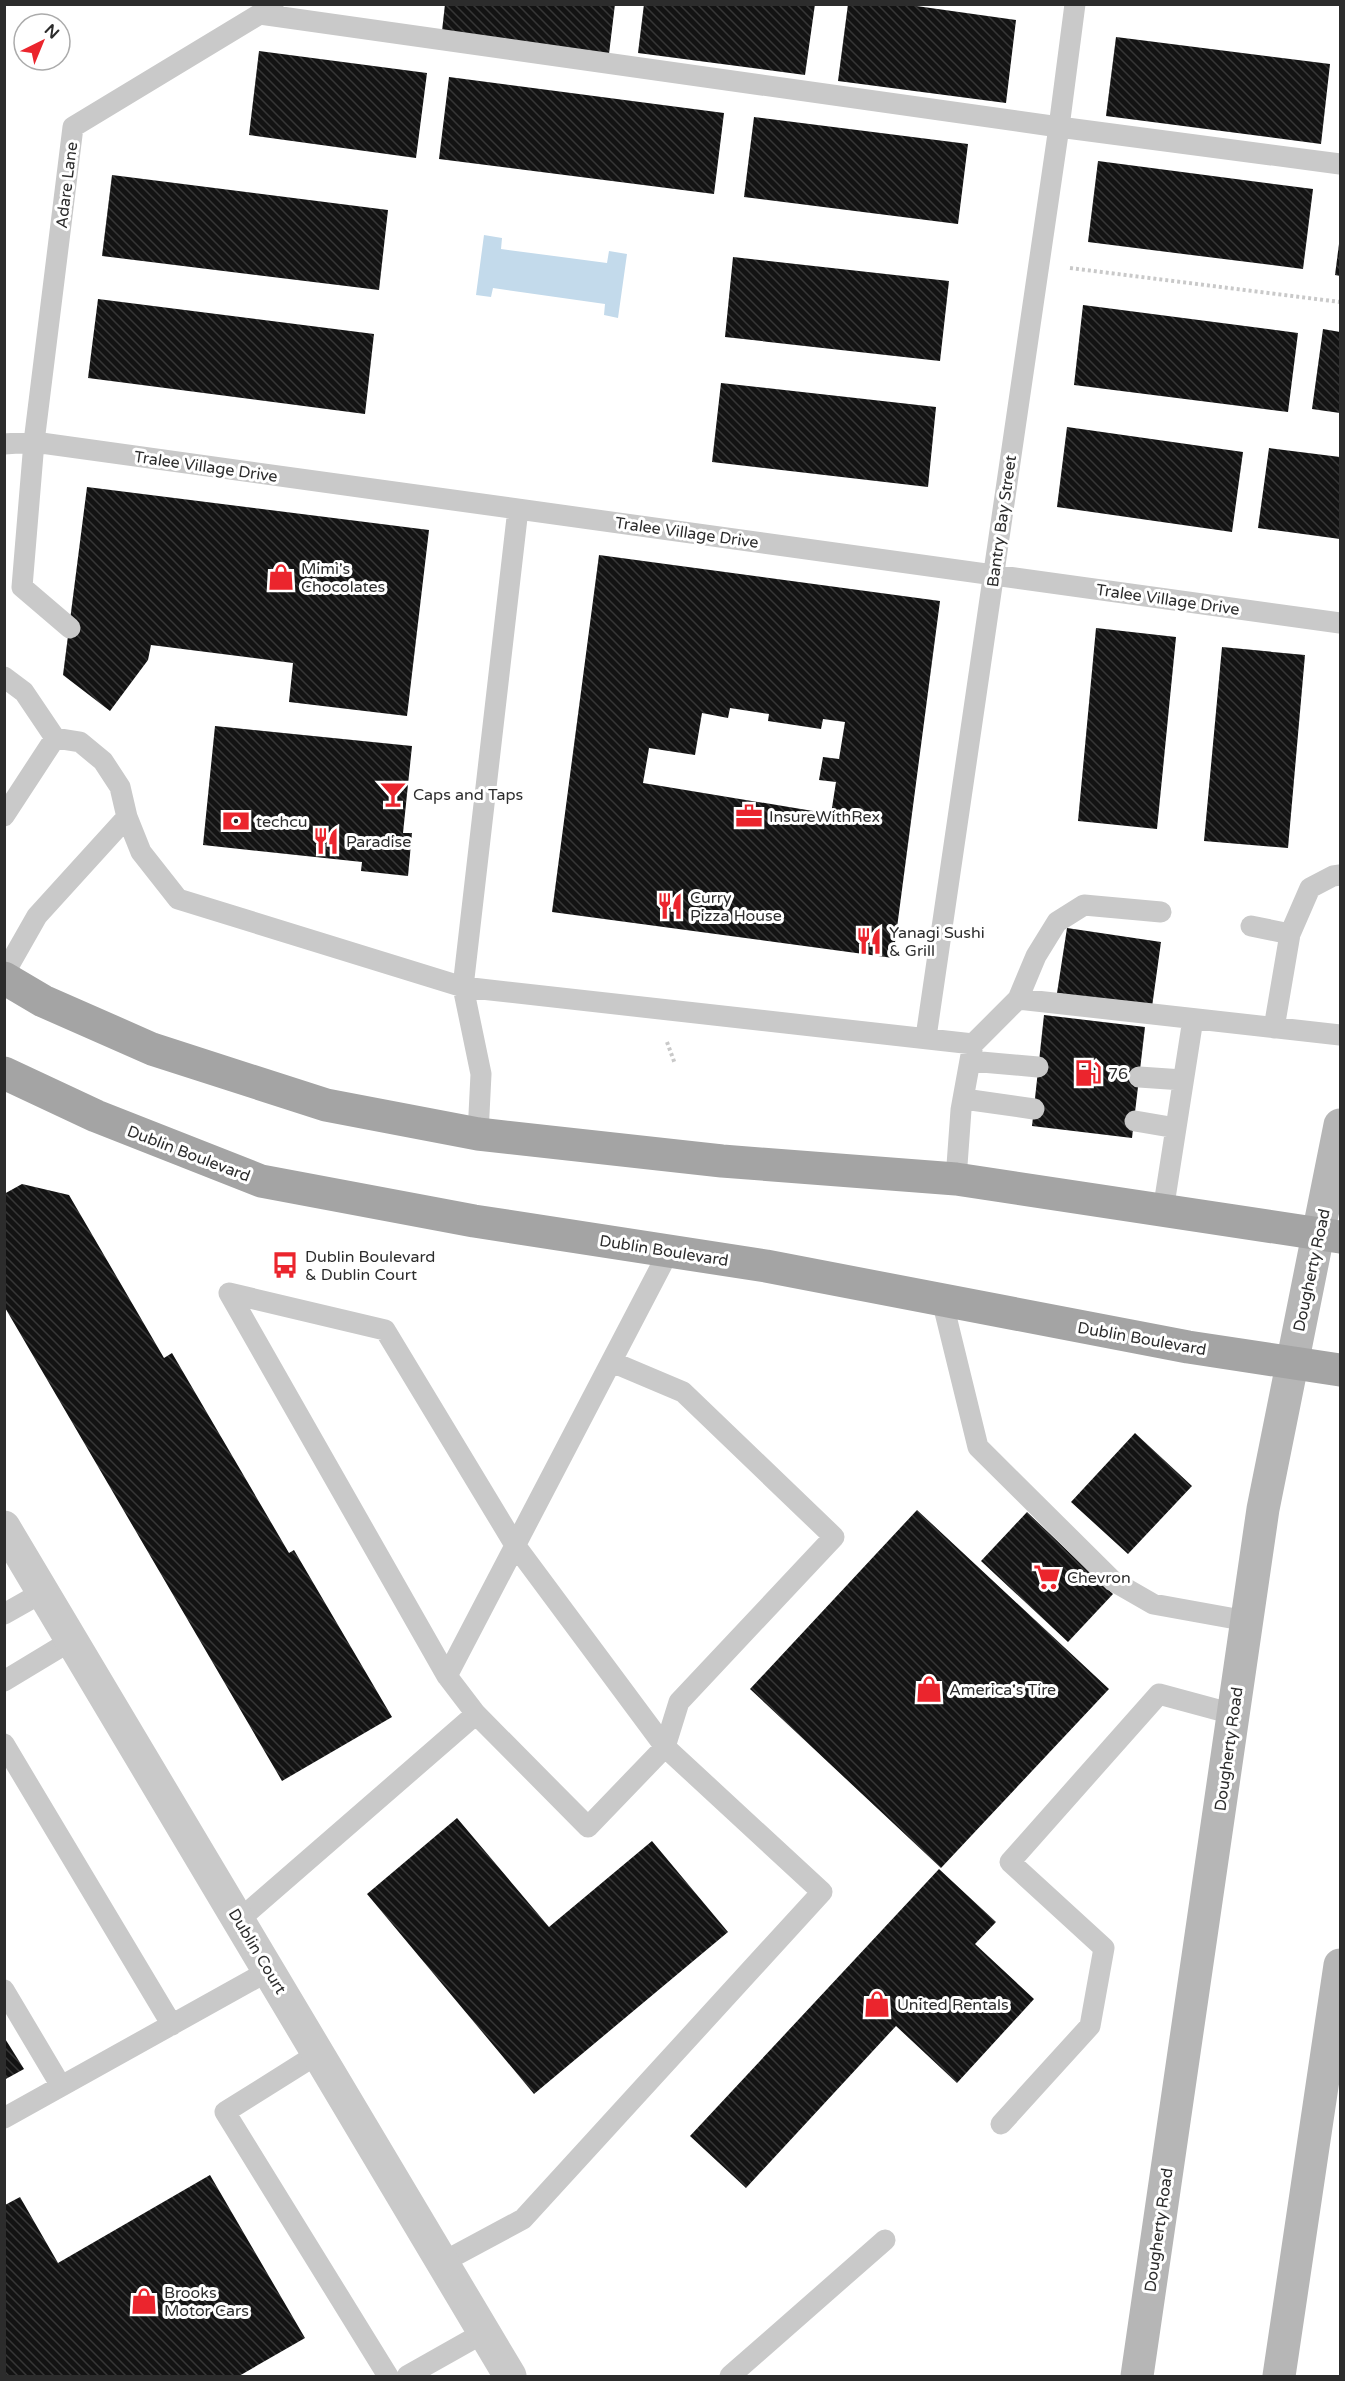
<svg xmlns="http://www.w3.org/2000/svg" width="1345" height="2381" font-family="'Varela Round',sans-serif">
<defs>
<pattern id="building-back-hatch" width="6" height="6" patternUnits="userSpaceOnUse" patternTransform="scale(1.5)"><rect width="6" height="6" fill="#131313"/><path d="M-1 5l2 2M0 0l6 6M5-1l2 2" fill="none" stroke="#363636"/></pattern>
</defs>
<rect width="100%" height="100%" fill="#fff"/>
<path fill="#c3daeb" d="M484 235 502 238 501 249 607 263 609 251 627 254 618 318 604 315 605 304 493 288 491 297 476 295Z"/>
<path fill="url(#building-back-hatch)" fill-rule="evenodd" d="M445 4H615L609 54 442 31Z
M644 4H815L805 75 638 53Z
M848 4H902L1016 20 1006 103 838 81Z
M1116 37 1330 64 1321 144 1106 116Z
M259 51 427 73 416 158 249 135Z
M449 77 724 113 714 194 439 159Z
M754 117 968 144 958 224 744 197Z
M1098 161 1313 189 1303 269 1088 242Z
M112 175 388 210 379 290 102 256Z
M1339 244H1340V276L1335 275Z
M733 257 949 281 940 361 725 337Z
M98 299 374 334 365 414 88 378Z
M1083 305 1298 333 1288 412 1074 385Z
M1323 329 1340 332V413L1312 409Z
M721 383 936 407 928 487 712 462Z
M1067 427 1243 452 1232 532 1057 507Z
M1269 448 1340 457V539L1258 528Z
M87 487 429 530 407 716 289 702 293 663 151 645 148 660 110 711 63 675Z
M599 555 940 601 893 958 552 912ZM730 708 769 714 768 721 821 729 823 719 845 722 839 759 823 757 819 780 836 782 831 814 643 783 649 748 695 755 702 713 728 718Z
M1096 628 1176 637 1157 829 1078 821Z
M1222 647 1305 655 1288 848 1204 841Z
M215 726 412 746 403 833H412L408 876 361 871 362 862 203 845Z
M1067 928 1161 942 1152 1007 1057 993Z
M1044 1015 1145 1027 1132 1138 1032 1126Z
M22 1184 69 1195 164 1358 172 1353 289 1553 294 1550 392 1717 282 1781 4 1306V1194Z
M1135 1433 1192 1486 1128 1554 1071 1502Z
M917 1510 1109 1689 941 1868 750 1689Z
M1027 1512 1113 1594 1068 1642 981 1561Z
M457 1818 549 1927 652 1841 728 1932 534 2094 367 1894Z
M939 1869 996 1922 975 1944 1034 1999 957 2083 896 2026 746 2188 690 2136Z
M4 2037 24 2069 4 2080Z
M210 2175 305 2338 239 2376H5V2205L20 2197 58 2263Z"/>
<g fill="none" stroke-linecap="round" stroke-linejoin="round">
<path stroke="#c9c9c9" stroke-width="4" stroke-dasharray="3 3" stroke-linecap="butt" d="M1070 268 1340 302
M667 1042 675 1064"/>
<path stroke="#c9c9c9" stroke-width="21" d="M260 14 1059 127 1340 164
M4 444 34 442 1340 623
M70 628 22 587 34 442 73 127 273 6
M4 677 24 692 55 738 80 742 103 761 120 787 127 817 141 852 178 899 463 987 973 1044 961 1110 956 1179
M4 816 55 738
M1251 926 1290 934
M4 974 37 916 127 817
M1018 999 1036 956 1057 922 1084 905 1161 912
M1274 1028 1290 934 1310 888 1333 876 1340 875
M926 1037 1059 127 1075 4
M973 1044 1018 999 1340 1035
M970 1061 1038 1067
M1139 1077 1183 1080
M964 1099 1034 1109
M1135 1121 1176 1128
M478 1134 481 1074 463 987 518 509
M1163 1211 1193 1019
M942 1300 978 1447 1113 1581 1153 1604 1247 1621
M4 1614 43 1592
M447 1676 669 1251
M4 1681 72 1640
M4 1744 172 2025
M239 1920 476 1714
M4 1990 61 2086
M319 2053 225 2112 388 2376
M4 2118 270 1970
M1001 2124 1090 2026 1104 1948 1010 1862 1159 1694 1233 1714
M443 2262 523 2219 822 1892 665 1747 515 1545 385 1330 229 1293 447 1676 476 1714 588 1827 665 1747 679 1702 834 1537 683 1392 612 1362
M407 2376 485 2332
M730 2376 885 2240"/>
<path stroke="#c9c9c9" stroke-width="33" d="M4 1527 510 2376"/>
<path stroke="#b6b6b6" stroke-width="33" d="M1137 2376 1263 1509 1340 1125
M1279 2376 1340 1965"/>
<path stroke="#a4a4a4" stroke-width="33" d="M4 978 43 1001 152 1049 326 1105 478 1134 722 1161 956 1179 1340 1237
M4 1073 96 1116 261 1181 474 1221 766 1266 1188 1347 1340 1370"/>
</g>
<defs>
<symbol id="shop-bare" viewBox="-9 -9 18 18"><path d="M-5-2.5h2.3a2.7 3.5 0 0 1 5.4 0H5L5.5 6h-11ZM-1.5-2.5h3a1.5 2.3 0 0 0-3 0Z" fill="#eb252d" stroke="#fff" stroke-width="2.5" paint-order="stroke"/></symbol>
<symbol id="bar-bare" viewBox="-9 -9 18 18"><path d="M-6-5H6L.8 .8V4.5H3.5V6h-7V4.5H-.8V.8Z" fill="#eb252d" stroke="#fff" stroke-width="2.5" paint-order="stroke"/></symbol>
<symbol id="office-bare" viewBox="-9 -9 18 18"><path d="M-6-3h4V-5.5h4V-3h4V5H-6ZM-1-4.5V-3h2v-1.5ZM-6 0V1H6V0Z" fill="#eb252d" stroke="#fff" stroke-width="2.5" paint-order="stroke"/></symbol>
<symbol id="bank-bare" viewBox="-9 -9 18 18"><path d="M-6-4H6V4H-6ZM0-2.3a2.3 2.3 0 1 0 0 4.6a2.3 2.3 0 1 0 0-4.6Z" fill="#eb252d" stroke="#fff" stroke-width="2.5" paint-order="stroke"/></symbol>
<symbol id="restaurant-bare" viewBox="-9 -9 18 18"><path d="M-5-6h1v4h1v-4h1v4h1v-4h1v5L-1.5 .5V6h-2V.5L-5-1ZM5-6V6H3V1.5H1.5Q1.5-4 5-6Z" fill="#eb252d" stroke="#fff" stroke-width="2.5" paint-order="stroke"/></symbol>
<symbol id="fuel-bare" viewBox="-9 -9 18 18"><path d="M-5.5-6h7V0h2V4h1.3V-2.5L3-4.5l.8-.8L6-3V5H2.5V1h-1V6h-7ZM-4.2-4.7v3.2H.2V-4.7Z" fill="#eb252d" stroke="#fff" stroke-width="2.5" paint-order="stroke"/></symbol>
<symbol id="bus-bare" viewBox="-9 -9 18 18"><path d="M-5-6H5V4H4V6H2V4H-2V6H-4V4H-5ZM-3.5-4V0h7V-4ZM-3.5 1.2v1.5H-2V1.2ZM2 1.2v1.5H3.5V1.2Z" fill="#eb252d" stroke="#fff" stroke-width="2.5" paint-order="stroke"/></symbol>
<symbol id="supermarket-bare" viewBox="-9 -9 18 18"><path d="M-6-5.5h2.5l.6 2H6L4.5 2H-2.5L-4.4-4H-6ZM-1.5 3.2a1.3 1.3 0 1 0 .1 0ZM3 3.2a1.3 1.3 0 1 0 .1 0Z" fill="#eb252d" stroke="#fff" stroke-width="2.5" paint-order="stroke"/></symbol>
</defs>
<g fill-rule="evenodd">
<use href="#shop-bare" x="262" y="558" width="38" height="38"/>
<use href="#bar-bare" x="374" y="775" width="38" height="38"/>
<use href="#office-bare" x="730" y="797" width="38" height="38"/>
<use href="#bank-bare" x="217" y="802" width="38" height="38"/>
<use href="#restaurant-bare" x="307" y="822" width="38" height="38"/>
<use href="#restaurant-bare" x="651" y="887" width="38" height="38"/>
<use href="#restaurant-bare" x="850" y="922" width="38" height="38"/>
<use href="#fuel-bare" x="1069" y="1054" width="38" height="38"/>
<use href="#bus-bare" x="266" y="1246" width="38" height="38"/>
<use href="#supermarket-bare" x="1028" y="1558" width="38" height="38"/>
<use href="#shop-bare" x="910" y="1670" width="38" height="38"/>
<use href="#shop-bare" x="858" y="1985" width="38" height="38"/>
<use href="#shop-bare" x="125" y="2282" width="38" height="38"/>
</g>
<g text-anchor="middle" stroke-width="6" stroke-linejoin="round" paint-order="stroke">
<g font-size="16" fill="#2c2c2c" stroke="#fff">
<text transform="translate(66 185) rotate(-83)" y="6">Adare Lane</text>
<text transform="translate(206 466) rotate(8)" y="6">Tralee Village Drive</text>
<text transform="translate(1001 521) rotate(-82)" y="6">Bantry Bay Street</text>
<text transform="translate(687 532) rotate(8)" y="6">Tralee Village Drive</text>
<text transform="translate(1168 599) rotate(8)" y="6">Tralee Village Drive</text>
<text transform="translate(189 1153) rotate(21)" y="6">Dublin Boulevard</text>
<text transform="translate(664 1250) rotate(9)" y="6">Dublin Boulevard</text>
<text transform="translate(1311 1270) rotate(-78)" y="6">Dougherty Road</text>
<text transform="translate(1142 1338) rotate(10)" y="6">Dublin Boulevard</text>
<text transform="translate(1228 1749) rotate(-82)" y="6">Dougherty Road</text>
<text transform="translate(258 1951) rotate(59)" y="6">Dublin Court</text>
<text transform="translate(1158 2230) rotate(-82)" y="6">Dougherty Road</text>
</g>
<g font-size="16" fill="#2c2c2c" stroke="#fff" text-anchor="start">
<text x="301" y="574">Mimi's<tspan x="301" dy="18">Chocolates</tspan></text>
<text x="413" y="800">Caps and Taps</text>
<text x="769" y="822">InsureWithRex</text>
<text x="256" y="827">techcu</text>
<text x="346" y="847">Paradise</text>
<text x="690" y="903">Curry<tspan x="690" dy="18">Pizza House</tspan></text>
<text x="889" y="938">Yanagi Sushi<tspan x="889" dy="18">&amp; Grill</tspan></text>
<text x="1108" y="1079">76</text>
<text x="305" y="1262">Dublin Boulevard<tspan x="305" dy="18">&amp; Dublin Court</tspan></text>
<text x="1067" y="1583">Chevron</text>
<text x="949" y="1695">America's Tire</text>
<text x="897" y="2010">United Rentals</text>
<text x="164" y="2298">Brooks<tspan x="164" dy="18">Motor Cars</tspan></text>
</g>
</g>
<rect width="1345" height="2381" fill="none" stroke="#2c2c2c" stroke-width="12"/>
<g transform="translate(42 42) rotate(43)"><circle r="28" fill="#ffffff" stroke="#ababab" stroke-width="1.5"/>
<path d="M0-4.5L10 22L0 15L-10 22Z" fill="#eb252d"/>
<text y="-9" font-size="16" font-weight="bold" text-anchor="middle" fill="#2c2c2c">N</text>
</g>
</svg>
